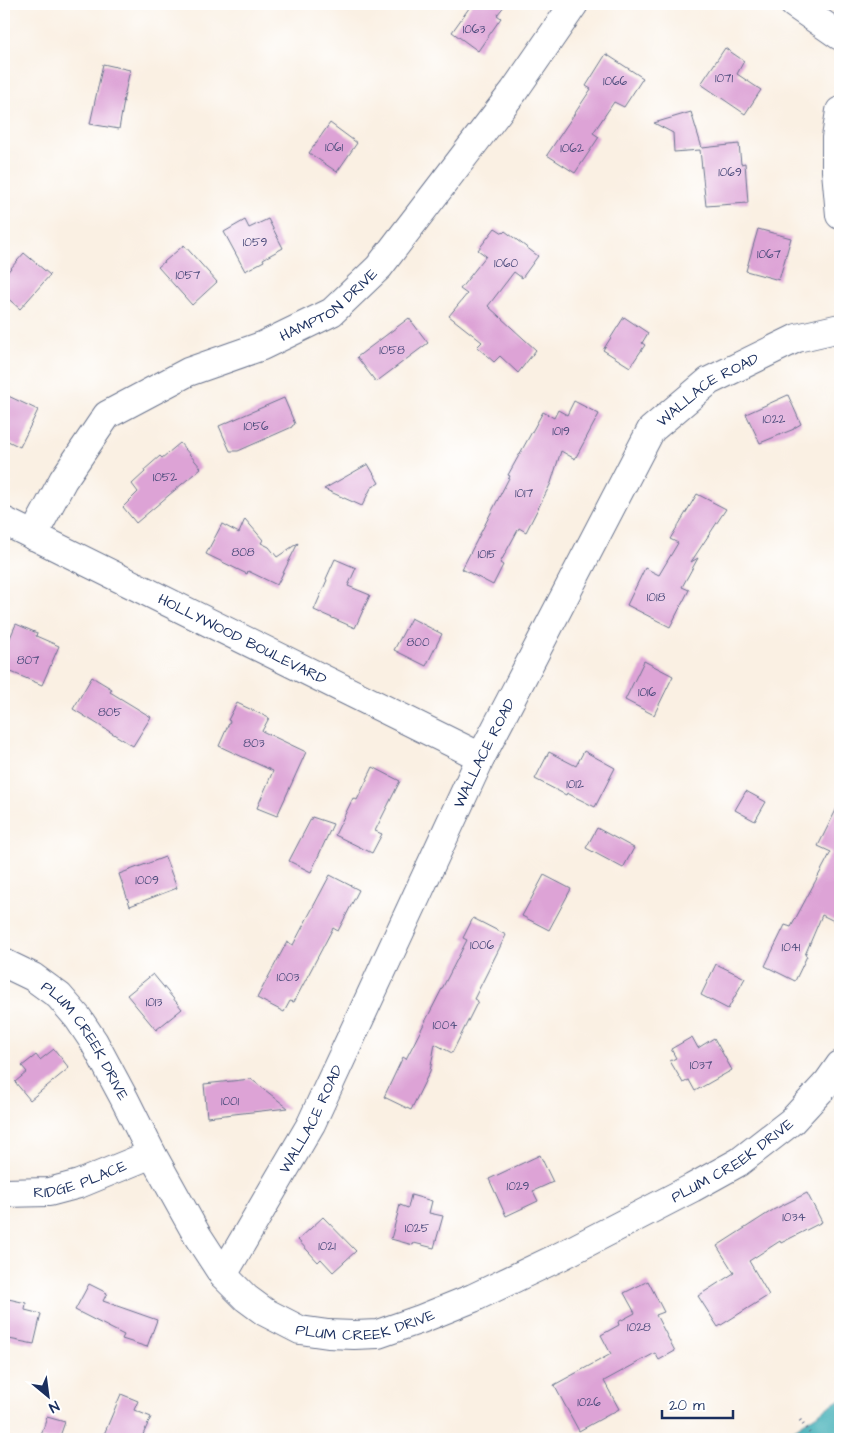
<svg xmlns="http://www.w3.org/2000/svg" width="844" height="1443" font-family="'Architects Daughter',sans-serif">
<rect width="100%" height="100%" fill="#fff"/>
<filter id="ink" filterUnits="userSpaceOnUse"><feTurbulence type="fractalNoise" baseFrequency=".02" numOctaves="2"/><feDisplacementMap in="SourceGraphic" scale="10" xChannelSelector="R" yChannelSelector="G"/><feConvolveMatrix kernelMatrix="1 2 1 2 8 2 1 2 1" color-interpolation-filters="sRGB"/></filter>
<filter id="wash" filterUnits="userSpaceOnUse"><feTurbulence type="fractalNoise" baseFrequency=".0096" numOctaves="4" result="noise"/><feDisplacementMap in="SourceGraphic" scale="20" xChannelSelector="R" yChannelSelector="G"/><feGaussianBlur stdDeviation="1.12" result="paint"/><feColorMatrix in="noise" values="0 0 0 0 0 0 0 0 0 0 0 0 0 0 0 0 0 1.4 0 .05"/><feComposite in="paint" operator="in"/></filter>
<g filter="url(#wash)">
<rect width="100%" height="100%" fill="#faf0e3"/>
<path fill="#3cadb5" stroke="#2c6e8a" d="M840 1399V1439H779Z"/>
<g id="blocks">
<path fill="#dda3d6" d="M472 4H506L497 15 501 18 478 51 452 32Z
M725 48 744 61 737 74 761 90 745 114 701 84Z
M606 54 643 78 624 107 614 102 593 133 599 137 575 173 547 155 591 89 586 86Z
M103 64 130 70 123 102 124 101 119 129 90 124Z
M691 112 702 148 739 144 741 164 745 163 748 203 706 206 700 150 674 152 673 133 654 123Z
M330 123 357 143 337 172 309 153Z
M268 219 283 248 263 259 264 261 245 271 224 232 245 220 249 228Z
M495 228 503 233 505 231 538 256 522 278 514 272 488 306 536 350 518 373 500 356 494 362 477 347 482 342 449 316 467 294 460 289 486 256 478 250Z
M758 229 791 238 779 280 746 271Z
M184 245 217 282 192 305 158 267Z
M24 253 50 275 20 309 4 295V276Z
M624 317 648 333 642 343 645 345 630 367 603 350Z
M409 318 428 343 376 382 357 357Z
M4 394 38 410 20 447 4 439Z
M788 395 801 424 794 428V429L760 443 746 414Z
M284 398 295 424 292 426V427L238 451H230L219 426Z
M574 401 599 414 575 459 561 451 551 483 526 532 519 528 500 563 503 565 493 585 462 569 510 476 508 475 543 412 554 418 558 410 567 415Z
M180 443 201 468 136 523 123 507 138 492 132 484 145 472 144 470 160 456 162 458Z
M368 464 379 483 371 488 362 506 324 489Z
M697 494 726 509 691 562 698 558 682 587 689 590 670 627 627 605 645 568 659 575 678 543 670 539Z
M245 519 263 540 261 543 269 547 277 557 298 543 277 585 248 571 247 574 206 554 222 524 239 533Z
M335 559 356 568 348 586 370 595 355 628 314 610 327 580 326 579Z
M411 618 442 634 426 666 394 650Z
M16 624 37 633 36 636 59 646 42 685 4 669V652Z
M644 661 673 676 654 715 625 700Z
M92 677 112 689 110 692 151 717 133 746 73 709Z
M237 703 269 718 262 731 306 752 277 816 257 808 273 771 219 746 230 721 228 720Z
M584 751 615 768 595 807 567 793 566 795 535 779 549 752 576 766Z
M373 767 400 781 375 831 382 834 372 853 335 835 353 798 357 800Z
M746 791 766 802 755 821 735 810Z
M840 802V909L834 921 822 915 805 955 807 956 795 981 765 966 785 925 791 927 831 852 818 846Z
M312 817 333 824 311 872 289 861Z
M597 828 634 848 623 868 586 848Z
M165 857 177 888 130 906 119 874Z
M330 875 359 890 338 931 333 928 294 1002 290 1001 284 1012 257 998 287 942 293 945Z
M544 875 571 889 549 930 522 916Z
M473 918 506 935 474 999 478 1001 452 1053 435 1044 430 1071 411 1110 384 1097 403 1057 406 1059 467 940 463 938Z
M716 964 745 978 728 1009 701 995Z
M153 974 182 1009 156 1030 127 995Z
M692 1037 698 1048 714 1038 732 1070 695 1091 689 1080 683 1083 670 1061 676 1058 671 1049Z
M54 1049 69 1068 30 1100 15 1082 27 1072 22 1066 36 1055 40 1060Z
M251 1079 288 1108 207 1117 204 1084Z
M540 1155 553 1182 533 1191 538 1201 506 1216 489 1179Z
M807 1193 822 1222 781 1243 780 1241 749 1261 769 1295 718 1327 698 1296 734 1273 717 1246 773 1210Z
M411 1195 432 1201 429 1213 443 1216 434 1248 414 1243 413 1245 391 1239 400 1205 408 1208Z
M323 1217 356 1251 333 1272 321 1259 318 1262 298 1240Z
M648 1281 664 1312 656 1315 675 1351 659 1360 655 1353 604 1381 619 1409 579 1431 554 1385 611 1354 601 1335 619 1325 618 1322 635 1313 624 1293Z
M89 1284 107 1293 103 1301 157 1320 147 1347 122 1339 124 1335 75 1310Z
M4 1298 26 1303 25 1310 41 1314 34 1344 4 1338Z
M121 1394 138 1401 134 1410 151 1417 141 1439H102Z
M47 1417 65 1422 59 1439H40Z"/>
</g>
</g>
<g filter="url(#ink)">
<use href="#blocks" fill-opacity="0" stroke="#69738d" stroke-width="1"/>
<g fill="none" stroke-linecap="round" stroke-linejoin="round">
<defs>
<g id="minor">
<path d="M794 4 840 36"/>
<path id="s1" d="M4 521 481 757"/>
<path id="s2" d="M33 536 63 480 107 415 188 372 262 346 332 312 379 267 514 91 574 4"/>
<path id="s3" d="M4 1193 49 1192 79 1184 152 1154"/>
<path id="s4" d="M223 1275 311 1124 481 757 651 430 709 381 797 338 840 328"/>
</g>
<g id="tertiary">
<path d="M840 111 836 138V171L840 215"/>
<path id="s5" d="M4 963 33 977 59 996 78 1018 94 1042 124 1098 152 1154 197 1235 223 1275 246 1298 265 1312 300 1330 328 1334 354 1335 378 1334 421 1319 473 1298 561 1256 692 1188 739 1162 792 1121 828 1082 840 1065"/>
</g>
</defs>
<use href="#minor" stroke="#69738d" stroke-width="30"/>
<use href="#tertiary" stroke="#69738d" stroke-width="30"/>
<path stroke="#69738d" stroke-width="3" stroke-dasharray="1 4" stroke-linecap="butt" d="M800 1420 814 1439"/>
<use href="#minor" stroke="#fff" stroke-width="28"/>
<use href="#tertiary" stroke="#fff" stroke-width="28"/>
</g>
</g>
<g text-anchor="middle" stroke-width="4" stroke-linejoin="round" paint-order="stroke">
<g font-size="12" fill="#4c4c7c">
<text x="474" y="33">1063</text>
<text x="724" y="82">1071</text>
<text x="615" y="85">1066</text>
<text x="334" y="151">1061</text>
<text x="572" y="152">1062</text>
<text x="730" y="176">1069</text>
<text x="255" y="246">1059</text>
<text x="769" y="258">1067</text>
<text x="506" y="267">1060</text>
<text x="188" y="279">1057</text>
<text x="392" y="354">1058</text>
<text x="774" y="423">1022</text>
<text x="256" y="430">1056</text>
<text x="561" y="435">1019</text>
<text x="165" y="481">1052</text>
<text x="524" y="497">1017</text>
<text x="243" y="556">808</text>
<text x="487" y="558">1015</text>
<text x="656" y="601">1018</text>
<text x="418" y="646">800</text>
<text x="28" y="664">807</text>
<text x="647" y="696">1016</text>
<text x="110" y="716">805</text>
<text x="254" y="747">803</text>
<text x="575" y="788">1012</text>
<text x="147" y="884">1009</text>
<text x="482" y="949">1006</text>
<text x="791" y="951">1041</text>
<text x="288" y="981">1003</text>
<text x="154" y="1006">1013</text>
<text x="445" y="1029">1004</text>
<text x="701" y="1069">1037</text>
<text x="230" y="1105">1001</text>
<text x="518" y="1190">1029</text>
<text x="794" y="1221">1034</text>
<text x="417" y="1232">1025</text>
<text x="327" y="1250">1021</text>
<text x="639" y="1331">1028</text>
<text x="589" y="1406">1026</text>
</g>
<g font-size="15" fill="#1b2f5e" stroke="#fff">
<text dy="5" stroke="none"><textPath href="#s2" startOffset="391">HAMPTON DRIVE</textPath></text>
<text dy="5" stroke="none"><textPath href="#s4" startOffset="1018">WALLACE ROAD</textPath></text>
<text dy="5" stroke="none"><textPath href="#s1" startOffset="266">HOLLYWOOD BOULEVARD</textPath></text>
<text dy="5" stroke="none"><textPath href="#s4" startOffset="584">WALLACE ROAD</textPath></text>
<text dy="5" stroke="none"><textPath href="#s5" startOffset="116">PLUM CREEK DRIVE</textPath></text>
<text dy="5" stroke="none"><textPath href="#s4" startOffset="179">WALLACE ROAD</textPath></text>
<text dy="5" stroke="none"><textPath href="#s5" startOffset="958">PLUM CREEK DRIVE</textPath></text>
<text dy="5" stroke="none"><textPath href="#s3" startOffset="78">RIDGE PLACE</textPath></text>
<text dy="5" stroke="none"><textPath href="#s5" startOffset="551">PLUM CREEK DRIVE</textPath></text>
</g>
</g>
<rect width="844" height="1443" fill="none" stroke="#fff" stroke-width="20"/>
<g transform="translate(48 1396) rotate(151)" stroke="#ffffff" stroke-width="4" paint-order="stroke">
<path d="M0-4L9 19L0 12L-9 19Z" fill="#1b2f5e"/>
<text y="-8" font-size="14" font-weight="bold" text-anchor="middle" fill="#1b2f5e">N</text>
</g>
<path d="M662 1410v8h71v-8" fill="none" stroke="#1b2f5e" stroke-width="2.5"/>
<text x="669" y="1410" font-size="15" fill="#1b2f5e" stroke="#ffffff" stroke-width="4" paint-order="stroke">20 m</text>
</svg>
